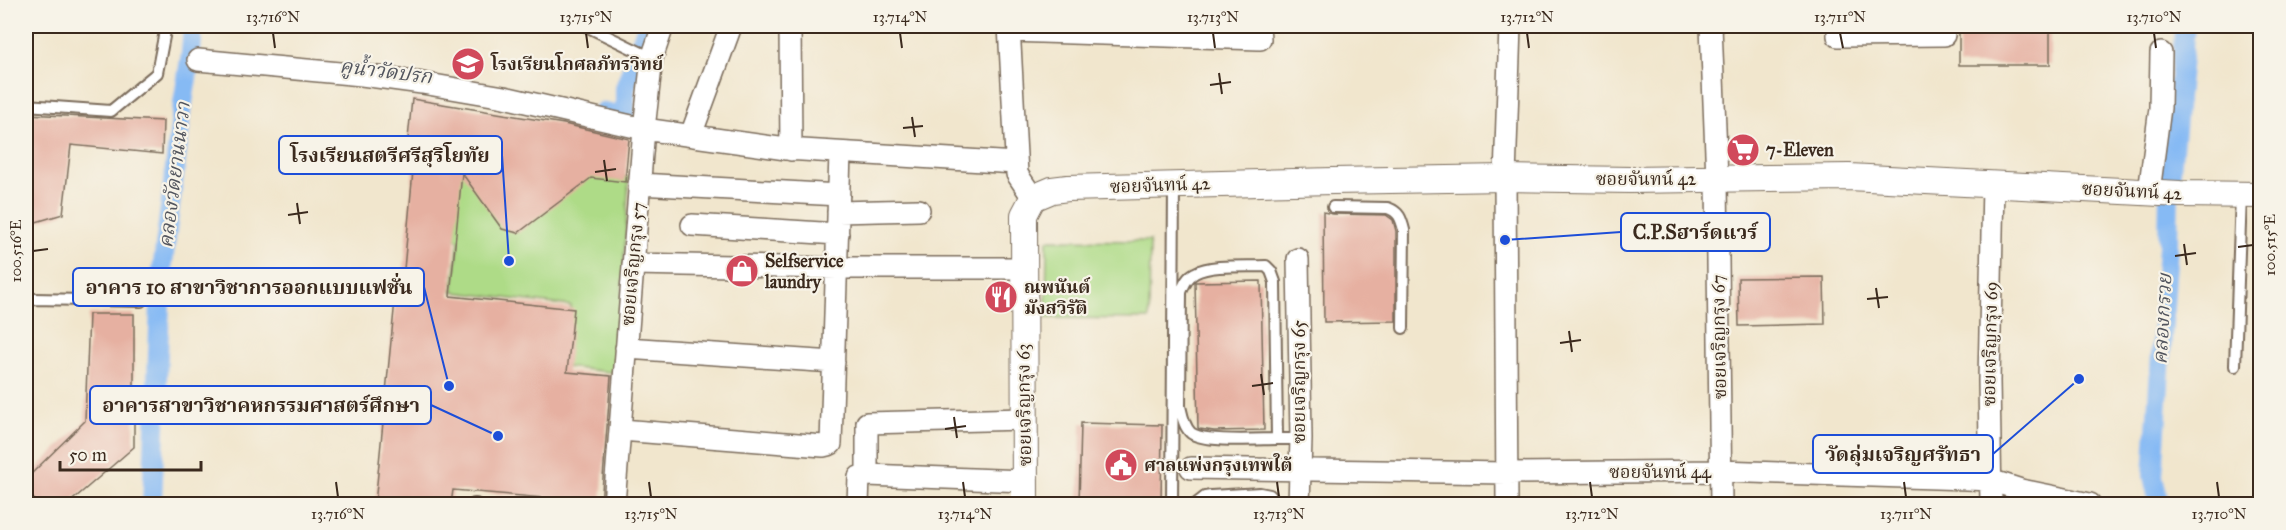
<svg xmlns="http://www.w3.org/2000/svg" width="2286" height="530" font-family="'IM FELL Great Primer','Noto Serif Thai',serif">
<rect width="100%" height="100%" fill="#f7f3e8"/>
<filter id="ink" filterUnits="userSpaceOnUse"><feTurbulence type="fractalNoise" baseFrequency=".0167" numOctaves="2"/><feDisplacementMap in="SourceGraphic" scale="12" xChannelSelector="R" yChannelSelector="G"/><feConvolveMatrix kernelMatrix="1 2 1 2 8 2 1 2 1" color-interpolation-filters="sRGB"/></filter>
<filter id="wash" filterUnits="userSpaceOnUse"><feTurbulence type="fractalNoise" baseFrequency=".008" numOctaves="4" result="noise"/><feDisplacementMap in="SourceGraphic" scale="24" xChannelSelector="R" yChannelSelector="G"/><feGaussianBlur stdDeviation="1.35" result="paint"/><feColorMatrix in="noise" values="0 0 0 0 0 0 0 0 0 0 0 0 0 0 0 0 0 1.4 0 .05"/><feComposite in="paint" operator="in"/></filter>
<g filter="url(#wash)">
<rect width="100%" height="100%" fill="#f1e6cd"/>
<path fill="#aedb87" stroke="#748252" stroke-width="1.5" d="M460 159 629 177 617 373 566 367 571 306 453 292 459 240 449 238Z
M1047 240 1150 241 1149 319 1046 318Z"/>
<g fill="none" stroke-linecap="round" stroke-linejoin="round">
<path stroke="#86baf4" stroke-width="20" d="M603 112 625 117V88L647 26
M152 504 161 279 183 103 191 53 193 26
M2159 504 2153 476 2168 246 2169 191 2185 26"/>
</g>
<g id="blocks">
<path fill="#e6b0a1" d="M1959 26H2050V65H1959Z
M412 99 564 124 629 139 625 182 591 178 518 233 502 229 462 173 450 296 574 309 567 372 611 376 601 503 453 490 451 504H375L396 290 402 291 414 160 406 159Z
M26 114 163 121 162 154 71 145 63 214 26 225Z
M1323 212 1333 214 1386 215 1393 220 1396 231V321L1324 322Z
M1824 277 1825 324 1739 326 1738 278Z
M1261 281 1264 430 1214 431 1200 429 1198 428 1195 282Z
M89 314H134V447L68 504H38L26 490V479L85 421Z
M1081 423 1162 425 1161 504H1079Z"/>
</g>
</g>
<g filter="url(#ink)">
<use href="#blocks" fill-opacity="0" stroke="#7b6c5b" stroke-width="1.5"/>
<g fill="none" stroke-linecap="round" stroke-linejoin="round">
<defs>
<path id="service" d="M586 26 652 58
M26 105 111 111 157 73 166 26
M1333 207 1388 208C1399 212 1401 218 1404 230L1403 328
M26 301 33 299 141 301
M2235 366 2241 195
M1277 439C1259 439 1204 443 1191 433 1184 427 1182 415 1180 406L1181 292C1184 285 1187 277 1195 273 1211 264 1246 267 1266 266L1271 271 1275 282 1277 439H1301
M474 504H476
M1172 504 1174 184
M1196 504 1205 497 1211 496 1260 493 1270 495 1277 504"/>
<path id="minor" d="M790 26 791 150
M1009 26 1017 174 1033 198
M1711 26 1717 179 1721 504
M1838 26V36L1944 35
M1009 31 1260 39 1259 26
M198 60 362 75 422 83 504 97 644 129 786 149 1016 163
M691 135 731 26
M639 184 839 195
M2149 192 2160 108 2161 53
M838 212 919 210
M692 225 838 234
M1298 259 1301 439 1299 504
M633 264 837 268
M843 268H1023
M626 348 834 362
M621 430 823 446 831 444 840 153
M1191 468 1507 473 1721 471 1967 479 1990 480 2021 490 2090 504
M867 475V423L1024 419
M614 504 644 129 652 58 663 26
M858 504 859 477 867 475 1025 481
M1507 504 1505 178 1510 26
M1991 504 1989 381 1993 184"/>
<path id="tertiary" d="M1025 504 1024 215 1033 198 1052 190 1068 188 1333 181 1505 178 1630 180 1849 177 2180 194 2260 195"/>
</defs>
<use href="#service" stroke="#7b6c5b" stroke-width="14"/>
<use href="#minor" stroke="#7b6c5b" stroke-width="24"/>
<use href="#tertiary" stroke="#7b6c5b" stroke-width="28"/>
<use href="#service" stroke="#fff" stroke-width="10"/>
<use href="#minor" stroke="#fff" stroke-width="21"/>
<use href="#tertiary" stroke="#fff" stroke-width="26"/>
</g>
</g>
<path fill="none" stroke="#3b2a1e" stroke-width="2" d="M273 33 275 48M586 33 588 48M900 33 902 48M1213 33 1215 48M1527 33 1529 48M1840 33 1843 48M2154 33 2156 48M1219 73 1222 94M1210 85 1231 82M912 117 915 137M903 128 923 126M604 160 607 181M595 172 616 169M297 203 300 224M288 215 308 212M2184 244 2187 265M2238 247 2253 245M33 251 48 249M2175 256 2196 253M1876 288 1879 308M1867 299 1888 297M1569 331 1572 352M1560 343 1581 340M1261 374 1264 395M1252 386 1273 383M954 417 957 438M945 429 966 426M336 482 338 497M649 482 651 497M963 482 965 497M1277 482 1279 497M1590 482 1592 497M1904 482 1906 497M2217 482 2219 497"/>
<defs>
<symbol id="school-disc" viewBox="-11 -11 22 22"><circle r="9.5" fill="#d1495b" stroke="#f7f3e8"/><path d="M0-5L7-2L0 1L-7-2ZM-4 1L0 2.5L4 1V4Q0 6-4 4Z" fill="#fff"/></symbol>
<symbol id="supermarket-disc" viewBox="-11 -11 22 22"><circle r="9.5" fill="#d1495b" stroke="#f7f3e8"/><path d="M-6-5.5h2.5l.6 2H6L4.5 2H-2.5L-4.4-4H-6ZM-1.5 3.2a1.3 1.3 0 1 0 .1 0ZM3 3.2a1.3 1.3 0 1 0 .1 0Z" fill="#fff"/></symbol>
<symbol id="shop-disc" viewBox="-11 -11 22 22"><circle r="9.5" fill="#d1495b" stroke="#f7f3e8"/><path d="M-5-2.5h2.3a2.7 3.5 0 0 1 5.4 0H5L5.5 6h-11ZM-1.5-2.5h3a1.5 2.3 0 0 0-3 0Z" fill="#fff"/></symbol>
<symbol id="restaurant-disc" viewBox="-11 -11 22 22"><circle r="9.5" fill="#d1495b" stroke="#f7f3e8"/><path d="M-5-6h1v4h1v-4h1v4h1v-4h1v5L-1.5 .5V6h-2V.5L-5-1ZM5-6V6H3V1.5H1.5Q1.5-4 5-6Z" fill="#fff"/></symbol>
<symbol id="civic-disc" viewBox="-11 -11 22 22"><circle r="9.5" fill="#d1495b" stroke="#f7f3e8"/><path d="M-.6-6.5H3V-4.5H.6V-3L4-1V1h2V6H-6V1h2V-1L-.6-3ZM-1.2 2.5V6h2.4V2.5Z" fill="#fff"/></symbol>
</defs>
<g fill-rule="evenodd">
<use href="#school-disc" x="449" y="45" width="38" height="38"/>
<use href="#supermarket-disc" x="1724" y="131" width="38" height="38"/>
<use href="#shop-disc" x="723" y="252" width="38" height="38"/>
<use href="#restaurant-disc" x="982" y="278" width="38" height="38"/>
<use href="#civic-disc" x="1102" y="446" width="38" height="38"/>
</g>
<g text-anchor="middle" stroke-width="4.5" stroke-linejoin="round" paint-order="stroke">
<g font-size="18" font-weight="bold" fill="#3b2a1e" stroke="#f7f3e8" text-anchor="start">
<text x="491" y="70">โรงเรียนโกศลภัทรวิทย์</text>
<text x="1766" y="156">7-Eleven</text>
<text x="765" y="267">Selfservice<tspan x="765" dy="21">laundry</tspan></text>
<text x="1024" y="293">ณพนันต์<tspan x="1024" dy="21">มังสวิรัติ</tspan></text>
<text x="1144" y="471">ศาลแพ่งกรุงเทพใต้</text>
</g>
<g font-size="18" fill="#3b2a1e" stroke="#f7f3e8">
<text x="1646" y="185">ซอยจันทน์ 42</text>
<text transform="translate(1160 185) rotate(-2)" y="6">ซอยจันทน์ 42</text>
<text transform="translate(2132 191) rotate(3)" y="6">ซอยจันทน์ 42</text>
<text transform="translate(633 264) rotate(-85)" y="6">ซอยเจริญกรุง 57</text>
<text transform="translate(1719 337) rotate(-91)" y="6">ซอยเจริญกรุง 67</text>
<text transform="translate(1990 344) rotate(-89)" y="6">ซอยเจริญกรุง 69</text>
<text transform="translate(1299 382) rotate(-90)" y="6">ซอยเจริญกรุง 65</text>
<text transform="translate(1024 405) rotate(-91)" y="6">ซอยเจริญกรุง 63</text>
<text x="1660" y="478">ซอยจันทน์ 44</text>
</g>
<g font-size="20" font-style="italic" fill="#52555e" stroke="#f7f3e8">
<text transform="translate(386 71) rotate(7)" y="7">คูน้ำวัดปรก</text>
<text transform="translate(174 175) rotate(-83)" y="7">คลองวัดยานนาวา</text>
<text transform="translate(2162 319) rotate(-87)" y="7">คลองกรวย</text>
</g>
</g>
<path fill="none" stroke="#1d4ed8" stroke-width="2" d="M509 261L502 155M1505 240L1621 232M449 386L424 287M498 436L431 405M2079 379L1993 454"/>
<g fill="#1d4ed8" stroke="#f7f3e8" stroke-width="2">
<circle cx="509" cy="261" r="6"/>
<circle cx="1505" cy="240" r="6"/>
<circle cx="449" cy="386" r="6"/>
<circle cx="498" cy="436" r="6"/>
<circle cx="2079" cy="379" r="6"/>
</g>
<g fill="#f7f3e8" stroke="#1d4ed8" stroke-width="2">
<rect x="279" y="136" width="223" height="38" rx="6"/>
<rect x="1621" y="213" width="149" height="38" rx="6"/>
<rect x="73" y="268" width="351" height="38" rx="6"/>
<rect x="90" y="386" width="341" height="38" rx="6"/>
<rect x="1813" y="435" width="180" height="38" rx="6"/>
</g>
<g font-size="20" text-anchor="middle" font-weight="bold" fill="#3b2a1e">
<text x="390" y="162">โรงเรียนสตรีศรีสุริโยทัย</text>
<text x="1695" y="239">C.P.Sฮาร์ดแวร์</text>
<text x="249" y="294">อาคาร 10 สาขาวิชาการออกแบบแฟชั่น</text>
<text x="261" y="412">อาคารสาขาวิชาคหกรรมศาสตร์ศึกษา</text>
<text x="1903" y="461">วัดลุ่มเจริญศรัทธา</text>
</g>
<rect width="2286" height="530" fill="none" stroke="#f7f3e8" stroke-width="66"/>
<path d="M60 461v9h141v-9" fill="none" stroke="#3b2a1e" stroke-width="3"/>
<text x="69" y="461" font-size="18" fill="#3b2a1e" stroke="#f7f3e8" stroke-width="4.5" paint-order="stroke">50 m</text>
<rect x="33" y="33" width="2220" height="464" fill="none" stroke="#3b2a1e" stroke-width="2"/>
<g font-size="15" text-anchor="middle" fill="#3b2a1e">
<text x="273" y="22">13.716°N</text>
<text x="586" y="22">13.715°N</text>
<text x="900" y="22">13.714°N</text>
<text x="1213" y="22">13.713°N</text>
<text x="1527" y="22">13.712°N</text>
<text x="1840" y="22">13.711°N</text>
<text x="2154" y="22">13.710°N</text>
<text transform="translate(2270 245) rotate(-90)" y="5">100.515°E</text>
<text transform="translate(16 251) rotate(-90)" y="5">100.516°E</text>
<text x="338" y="519">13.716°N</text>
<text x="651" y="519">13.715°N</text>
<text x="965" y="519">13.714°N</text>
<text x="1279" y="519">13.713°N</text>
<text x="1592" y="519">13.712°N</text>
<text x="1906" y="519">13.711°N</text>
<text x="2219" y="519">13.710°N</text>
</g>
</svg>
